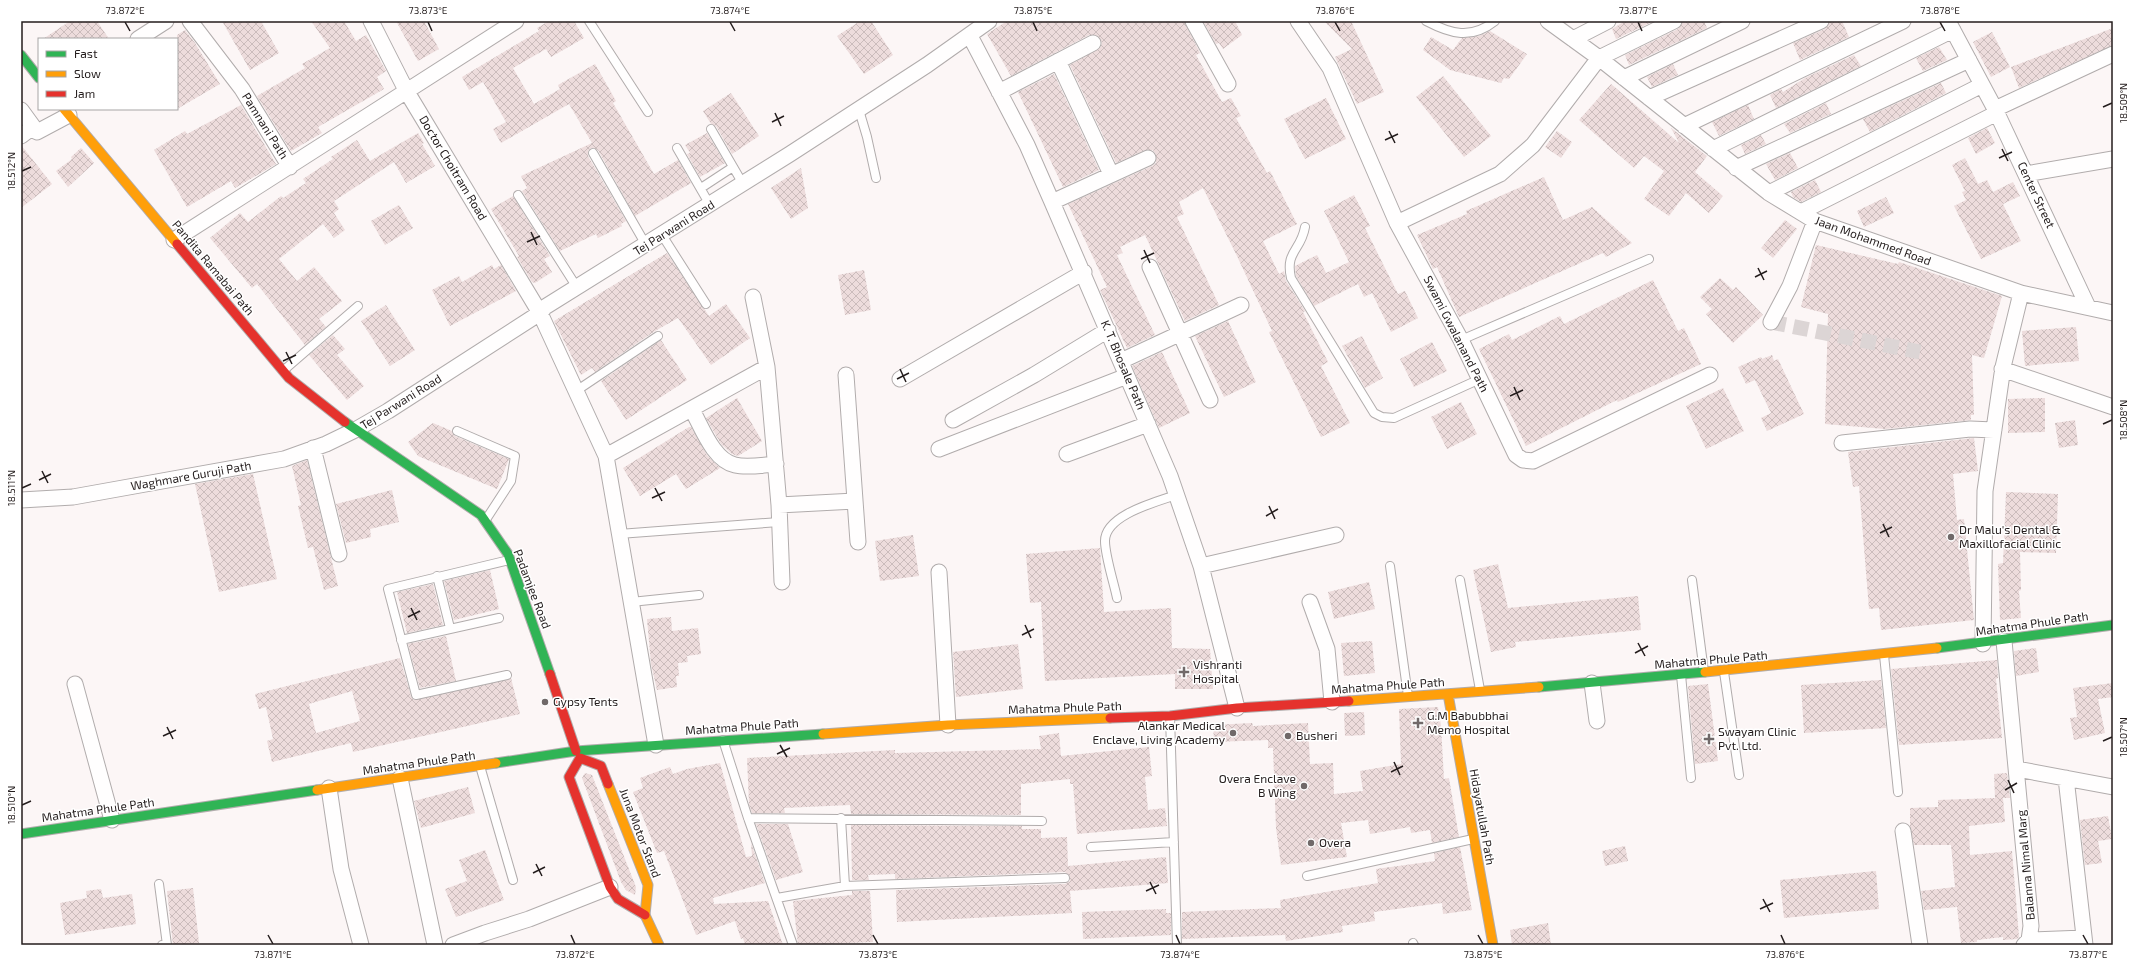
<svg xmlns="http://www.w3.org/2000/svg" width="2134" height="966" font-family="'Exo 2',sans-serif">
<defs>
<pattern id="building-cross-hatch" width="8" height="8" patternUnits="userSpaceOnUse"><rect width="8" height="8" fill="#eddcdc"/><path d="M0 0l8 8M0 8l8-8" fill="none" stroke="#cbbcbc"/></pattern>
</defs>
<rect width="100%" height="100%" fill="#fcf6f6"/>
<path fill="url(#building-cross-hatch)" fill-rule="evenodd" d="M70 21H97L109 39H43Z
M222 21H261L279 53 250 70Z
M311 21H344L356 41 366 35 386 71 377 77 384 89 318 127 322 133 291 151 257 96 305 68 302 64 330 48Z
M396 21H424L439 49 418 61Z
M549 21H574L584 38 551 57 546 49 513 68 534 104 560 89 558 85 595 64 616 101 613 103 654 174 678 160 691 183 635 216 598 150 591 148 588 151V156L626 221 621 224 622 226 598 238 596 234 560 251 522 191 527 188 521 176 592 143 569 104 501 143 493 129 506 122 483 82 469 90 462 77 539 31 537 28Z
M860 21H871L893 55 864 74 837 36Z
M1007 21H1184L1200 53 1196 55 1222 102 1231 98 1241 116 1236 118 1267 173 1270 171 1297 224 1263 241 1279 274 1284 271 1286 281 1305 311 1303 312 1328 362 1321 366 1350 423 1321 437 1269 332 1272 331 1236 254 1203 188 1179 202 1184 214 1177 217 1219 305 1185 321 1145 235 1120 247 1123 253 1117 255 1155 335 1127 348 1100 290 1107 287 1068 204 1152 166 1156 163V155L1153 150H1145L1116 163 1070 65 1100 48 1102 43 1098 36 1089 35 1011 76 987 34Z
M1203 21H1235L1242 35 1223 49 1219 43 1216 44Z
M1324 21H1351L1384 92 1357 104 1335 57 1352 49Z
M1625 21H1654L1616 39 1612 29Z
M1683 21H1704L1707 28 1629 65 1625 55 1678 29Z
M1830 21H1842L1849 37 1800 60 1793 43 1825 29Z
M2113 28V45L2019 88 2011 67Z
M185 30 195 43 220 84 177 109V35Z
M1490 31 1527 54 1509 79 1504 78 1501 83 1450 70 1423 50 1431 37 1453 50 1462 38 1479 36Z
M1992 32 2010 67 1991 77 1973 42Z
M1939 47 1947 60 1923 71 1916 58Z
M1854 55 1861 66 1776 108 1770 95 1781 89 1783 92 1805 78Z
M1673 64 1678 75 1652 87 1647 77Z
M1054 74 1099 170 1063 187 1018 92Z
M1443 76 1491 136 1464 157 1416 97Z
M1941 83 1946 93 1870 132 1863 119Z
M1611 84 1679 143 1671 128 1707 156 1695 172 1723 196 1709 213 1686 193 1669 216 1644 199 1664 171 1644 156 1634 168 1579 120Z
M731 93 759 136 732 154 716 126 711 124 703 111Z
M1326 98 1346 139 1305 159 1284 119Z
M1826 103 1831 114 1790 133 1784 124Z
M241 105 276 164 235 188 231 181 187 207 154 150 185 131 187 134Z
M1748 105 1754 119 1719 136 1712 122Z
M1987 128 1995 143 1976 154 1968 138Z
M1557 131 1572 142 1561 158 1545 147Z
M418 133 424 143 422 144 435 166 406 183 394 162 334 201 339 209 334 213 345 230 334 238 323 224 279 259 297 281 314 267 342 301 319 319 326 327 305 345 257 284 252 288 210 238 240 213 248 222 281 196 283 198 306 183 303 179 333 159 331 157 357 140 370 161Z
M707 133 725 163 700 177 687 154 690 153 685 145Z
M1761 135 1766 144 1745 154 1741 145Z
M21 145 52 184 21 208Z
M81 148 94 163 68 187 56 171 72 159 71 157Z
M1790 153 1798 168 1775 180 1766 164Z
M1965 158 1978 184 1987 180 1993 192 2013 182 2020 196 2003 204 2021 241 1981 259 1954 206 1966 200 1962 192 1965 191 1952 165Z
M801 168 808 208 791 219 771 188Z
M1544 177 1563 220 1592 207 1632 243 1606 257 1603 253 1459 317 1437 267 1433 269 1417 235 1467 214 1466 211Z
M1815 180 1821 192 1801 202 1793 197 1791 192Z
M1354 195 1370 226 1365 228 1398 294 1405 291 1418 318 1391 332 1372 293 1364 297 1358 284 1314 306 1296 276 1295 266 1317 255 1326 273 1349 262 1324 211Z
M513 196 550 256 544 259 552 272 535 283 532 282 517 257 519 256 491 209Z
M1886 197 1894 213 1864 227 1857 211Z
M399 205 413 228 385 245 371 221Z
M1785 220 1797 229 1773 258 1761 248Z
M1816 245 1898 264 1899 262 2002 296 1984 358 1972 355 1974 415H1971V420L1885 429 1825 424 1828 314 1801 307Z
M667 253 709 316 726 304 750 338 711 365 678 318 655 331 595 372 592 368 581 375 554 321Z
M492 265 494 269 501 265 516 291 450 326 432 290 459 276 462 282Z
M864 270 871 310 845 315 838 275Z
M1720 278 1733 290 1736 287 1763 315 1733 343 1706 314 1712 309 1700 297Z
M1653 280 1678 331 1684 328 1701 364 1618 402 1617 400 1526 446 1479 349 1509 334 1512 340 1560 316 1564 324Z
M386 305 415 350 390 366 361 321Z
M1228 321 1256 382 1224 397 1195 336Z
M2076 327 2079 361 2025 366 2022 331Z
M333 335 345 349 337 355 364 386 347 400 309 355Z
M1362 336 1383 378 1365 388 1342 346Z
M661 340 687 380 626 420 601 381Z
M1432 342 1447 371 1414 387 1400 359Z
M1162 352 1190 413 1159 428 1132 366Z
M1772 355 1774 361 1778 359 1804 414 1767 431 1761 418 1771 413 1755 380 1746 384 1738 367 1761 357 1762 359Z
M1723 388 1744 431 1706 449 1686 406Z
M737 398 762 441 738 456 732 454 721 444 706 418Z
M2045 398V432L2008 433V399Z
M1461 402 1477 434 1447 449 1431 417Z
M2075 420 2078 445 2059 448 2055 423Z
M433 423 452 431 455 436 509 459 497 489 418 456 408 442Z
M689 427H691L707 455 720 468 686 489 676 474 640 496 623 468Z
M1974 438 1978 471 1953 474 1957 520 1964 519 1974 620 1881 630 1879 608 1869 609 1859 486 1853 487 1848 452Z
M307 460 338 586 324 590 313 547 308 548 298 506 301 505 292 466Z
M253 474 277 579 219 592 195 484Z
M392 490 399 522 370 529 371 537 346 543 336 504Z
M2006 492 2058 494 2056 553 2020 552 2021 590 2019 591 2021 618 2000 620 1998 564 2003 563Z
M913 535 919 576 880 581 875 541Z
M1100 548 1104 612 1171 608 1172 648 1210 649 1213 689H1175V674L1045 681 1041 602 1030 603 1026 554Z
M1498 564 1508 608 1638 596 1641 630 1515 642 1516 647 1491 652 1473 570Z
M490 570 499 609 454 620 444 581Z
M1369 582 1375 609 1334 619 1328 592Z
M433 584 443 625 407 633 397 592Z
M671 617 672 631 698 628 701 654 687 656 688 662 678 663 679 676H676L677 687 657 690 651 664 647 619Z
M446 636 456 681 420 688 408 644Z
M1372 641 1375 673 1344 676 1341 643Z
M1018 644 1023 689 956 697 953 652Z
M2036 648 2039 672 2016 676 2014 651Z
M400 658 411 696 414 700 511 678 520 714 353 752 351 743 272 762 267 741 273 739 266 707 259 709 255 694ZM352 691 360 721 316 733 309 704Z
M1997 660 1998 678 1996 679 2002 738 1899 745 1891 669Z
M1881 680 1886 728 1804 733 1801 685Z
M2113 683V697L2098 699 2105 733 2074 740 2070 718 2077 717 2073 688Z
M1708 684 1718 761 1695 764 1688 686Z
M1438 707 1441 726 1444 779 1449 778 1459 837 1432 843 1430 830 1411 833 1410 827 1370 834 1368 820 1341 823 1347 857 1281 865 1276 828 1273 748H1268V740L1214 742 1213 725 1252 723 1253 726 1308 723 1310 764 1333 763 1334 794 1363 791 1360 771 1401 764 1399 709Z
M1364 712 1365 735 1345 736 1344 713Z
M1059 733 1061 756 1149 747 1152 776 1145 777 1148 810 1165 808 1167 826 1077 834 1073 784H1070V779L1021 784V815L851 814 850 805 784 808 785 813H752L749 804 747 758 895 750V753L1041 749 1039 736Z
M720 763 746 857 752 856 751 843 765 883 713 898 714 904 768 901 783 945H745L743 938 741 939 735 921 696 935 664 851 657 853 633 792 643 788 640 778 670 767 673 774 687 769Z
M585 773 592 775 636 887 635 895 626 890 621 882 582 778Z
M2007 773 2010 798H2003L2005 822 1969 826 1970 855 2012 851 2019 937 2017 939 2003 940V937L1977 940V942L1961 943 1957 907 1924 910 1921 891 1955 887 1951 845H1914L1910 826V808L1938 807V800L1995 798 1994 774Z
M468 787 475 813 421 828 414 801Z
M2108 816 2112 839 2098 841 2102 863 2085 865 2080 820Z
M756 824H788L803 872 776 880Z
M851 825 1022 826V829H1041V838L1067 837 1068 866 1166 857 1168 883 1070 891 1072 913 897 922 896 890 1065 884 1070 881V877L1065 872 895 879V874L868 875 869 880H852Z
M1625 846 1628 861 1605 866 1602 851Z
M1460 847 1472 910 1443 914 1442 903 1374 912 1375 921 1342 926 1343 932 1286 941 1285 935 1182 939V912L1281 908 1280 900 1378 883 1376 869 1435 861 1434 853Z
M485 850 504 900 456 917 445 889 467 881 459 860Z
M1876 871 1879 909 1784 918 1780 880Z
M193 888 199 943 173 945 167 891Z
M101 889 103 898 132 894 136 924 65 935 60 903 87 898 86 891Z
M852 891H870L873 942 798 945 793 901 852 895Z
M1166 909V913H1171V935L1083 939 1082 912Z
M1548 923 1551 945H1512L1510 930Z"/>
<g fill="none" stroke-linecap="round" stroke-linejoin="round">
<path stroke="#dcd5d5" stroke-width="15" stroke-dasharray="15 8" stroke-linecap="butt" d="M1771 322 1920 352"/>
<defs>
<path id="lane" d="M589 21 648 112
M1426 21C1451 34 1471 40 1495 21
M859 110 867 137 876 178
M711 129 743 184
M677 148 710 205
M593 153 646 245
M701 188 733 167
M518 195 578 289
M1305 227C1301 251 1285 251 1291 278L1374 413 1382 417 1394 418 1480 379
M662 235 706 304
M1461 340 1649 259
M284 370 358 306
M576 391 658 336
M457 431 515 456 511 481 485 521
M619 534 779 522
M1390 566 1408 696
M437 576 450 628
M1460 580 1480 690
M1692 580 1704 672
M1117 598C1114 583 1105 556 1105 541 1105 515 1156 502 1176 495
M631 602 699 595
M401 640 499 618
M1884 655 1898 792
M1724 672 1739 775
M507 675 416 695 388 589 509 560
M1681 675 1691 778
M1170 716 1177 945
M723 740 748 818 793 945
M480 766 513 880
M748 818 1042 821
M841 818 845 886
M1091 847 1174 842
M1307 876 1473 839
M159 884 167 945H162
M777 898 845 886 1065 878
M1413 943 1414 945"/>
<path id="street" d="M190 21 242 89 290 167
M371 21 407 92 540 313 606 456 656 745
M1193 21 1228 84
M1298 21 1330 68 1397 223 1461 340 1516 455 1523 460 1533 461 1710 375
M1548 21 1599 58 1769 193 1815 221 2021 293 2113 313
M1948 21 1995 109 2088 307
M970 36 1027 145 1052 202 1170 476 1201 566 1237 708
M138 39 166 21
M1573 39 1608 21
M1058 61 1111 174
M1624 78 1742 21
M999 92 1093 43
M1649 98 1821 21
M1995 109 2113 54
M21 110 37 132 69 115
M1684 126 1903 21
M21 136 33 127
M1713 149 1953 30
M1736 168 1969 60
M2026 174 2113 159
M1769 193 1982 85
M1052 202 1148 158
M1801 212 1997 113
M1397 223 1500 174 1533 145 1599 58 1674 21
M174 240 516 21
M1150 267 1210 400
M753 297 767 367 779 505 782 582
M1771 322 1790 286 1815 221
M1121 361 1241 305
M2002 369 2113 407
M846 375 858 542
M900 379 1084 272
M692 410C702 427 713 460 735 465 747 468 763 465 776 464
M953 420 1034 375 1108 330
M1842 443 1970 429 1994 430
M313 448 339 554
M939 449 1127 376
M1067 454 1148 424
M606 456 767 367
M21 500 73 497 284 459 326 444 355 430 388 411 540 313 545 307 790 154 927 65 989 21
M779 505 855 501
M1201 566 1336 535
M939 572 948 725
M1310 602 1327 649 1332 702
M2004 641 2031 926 2029 940 2024 945
M1983 644 1985 491 2003 367 2021 293
M1592 683 1597 721
M75 684 112 820
M2017 769 2113 787
M400 778 435 945
M2066 778 2085 945
M329 788 341 869 361 945
M1903 831 1920 945
M2029 940 2084 938
M453 945 485 933 529 919 610 887"/>
<path id="fast" d="M21 55 39 78
M345 422 481 515 508 554 550 674
M1937 648 2113 625
M1539 687 1705 672
M496 763 576 751 823 734
M21 834 317 790"/>
<path id="slow" d="M64 109 177 244
M1705 672 1937 648
M1448 694 1493 945
M1349 701 1539 687
M823 734 948 725 1110 718
M608 784 648 885 645 915 659 945
M317 790 496 763"/>
<path id="jam" d="M177 244 289 378 345 422
M550 674 576 751
M1110 718 1170 716 1237 708 1349 701
M608 784 601 766 580 758 569 777 610 887 618 899 645 915"/>
</defs>
<use href="#lane" stroke="#b1acac" stroke-width="10"/>
<use href="#street" stroke="#b1acac" stroke-width="17"/>
<use href="#fast" stroke="#b1acac" stroke-width="11"/>
<use href="#slow" stroke="#b1acac" stroke-width="11"/>
<use href="#jam" stroke="#b1acac" stroke-width="11"/>
<use href="#lane" stroke="#fffefe" stroke-width="8"/>
<use href="#street" stroke="#fffefe" stroke-width="15"/>
<use href="#fast" stroke="#30b455" stroke-width="9"/>
<use href="#slow" stroke="#ff9f0a" stroke-width="9"/>
<use href="#jam" stroke="#e5322d" stroke-width="9"/>
</g>
<path fill="none" stroke="#241d1d" stroke-width="1.5" d="M125 22 130 31M428 22 432 31M730 22 735 31M1033 22 1037 31M1335 22 1340 31M1638 22 1642 31M1940 22 1945 31M2103 107 2112 103M775 113 781 126M772 122 784 116M1389 131 1395 143M1385 140 1398 134M2002 149 2008 161M1999 158 2012 152M22 171 31 167M531 232 537 245M527 242 540 236M1144 250 1150 263M1141 259 1154 253M1758 268 1764 280M1755 277 1767 271M286 352 292 364M283 361 296 355M900 369 906 382M897 379 909 373M1514 387 1520 400M1510 396 1523 390M2103 424 2112 420M42 471 48 483M39 480 51 474M22 488 31 484M655 488 662 501M652 498 665 492M1269 506 1275 519M1266 516 1278 509M1883 524 1889 537M1880 533 1892 527M411 608 417 620M408 617 420 611M1025 625 1031 638M1022 635 1034 629M1638 643 1645 656M1635 653 1648 646M167 727 173 739M163 736 176 730M2103 741 2112 737M780 745 787 757M777 754 790 748M1394 762 1400 775M1391 772 1403 766M2008 780 2014 793M2005 790 2017 783M22 805 31 801M536 864 542 876M533 873 545 867M1150 882 1156 894M1146 891 1159 885M1763 899 1770 912M1760 909 1773 903M268 935 273 944M571 935 575 944M873 935 878 944M1176 935 1180 944M1478 935 1483 944M1781 935 1785 944M2083 935 2088 944"/>
<g fill="#706969" stroke="#fff" stroke-width="1.5">
<circle cx="1951" cy="537" r="4"/>
<path d="M1182 666h4v4h4v4h-4v4h-4v-4h-4v-4h4z"/>
<circle cx="545" cy="702" r="4"/>
<path d="M1416 717h4v4h4v4h-4v4h-4v-4h-4v-4h4z"/>
<circle cx="1233" cy="733" r="4"/>
<circle cx="1288" cy="736" r="4"/>
<path d="M1707 733h4v4h4v4h-4v4h-4v-4h-4v-4h4z"/>
<circle cx="1304" cy="786" r="4"/>
<circle cx="1311" cy="843" r="4"/>
</g>
<g text-anchor="middle" stroke-width="3" stroke-linejoin="round" paint-order="stroke">
<g font-size="12" fill="#241d1d" stroke="#fff">
<text transform="translate(265 126) rotate(58)" y="4">Pamnani Path</text>
<text transform="translate(453 168) rotate(59)" y="4">Doctor Choitram Road</text>
<text transform="translate(2036 195) rotate(65)" y="4">Center Street</text>
<text transform="translate(674 228) rotate(-32)" y="4">Tej Parwani Road</text>
<text transform="translate(1873 241) rotate(20)" y="4">Jaan Mohammed Road</text>
<text transform="translate(213 268) rotate(50)" y="4">Pandita Ramabai Path</text>
<text transform="translate(1456 334) rotate(63)" y="4">Swami Gwalanand Path</text>
<text transform="translate(1123 365) rotate(67)" y="4">K. T. Bhosale Path</text>
<text transform="translate(401 402) rotate(-32)" y="4">Tej Parwani Road</text>
<text transform="translate(191 476) rotate(-10)" y="4">Waghmare Guruji Path</text>
<text transform="translate(532 589) rotate(69)" y="4">Padamjee Road</text>
<text transform="translate(2032 624) rotate(-8)" y="4">Mahatma Phule Path</text>
<text transform="translate(1711 660) rotate(-5)" y="4">Mahatma Phule Path</text>
<text transform="translate(1388 686) rotate(-4)" y="4">Mahatma Phule Path</text>
<text transform="translate(1065 708) rotate(-2)" y="4">Mahatma Phule Path</text>
<text transform="translate(742 727) rotate(-4)" y="4">Mahatma Phule Path</text>
<text transform="translate(419 763) rotate(-8)" y="4">Mahatma Phule Path</text>
<text transform="translate(98 810) rotate(-8)" y="4">Mahatma Phule Path</text>
<text transform="translate(1482 817) rotate(80)" y="4">Hidayatullah Path</text>
<text transform="translate(640 833) rotate(69)" y="4">Juna Motor Stand</text>
<text transform="translate(2026 865) rotate(-95)" y="4">Balanna Nimal Marg</text>
</g>
<g font-size="12" fill="#241d1d" stroke="#fff" text-anchor="start">
<text x="1959" y="534">Dr Malu's Dental &amp;<tspan x="1959" dy="14">Maxillofacial Clinic</tspan></text>
<text x="1193" y="669">Vishranti<tspan x="1193" dy="14">Hospital</tspan></text>
<text x="553" y="706">Gypsy Tents</text>
<text x="1427" y="720">G.M Babubbhai<tspan x="1427" dy="14">Memo Hospital</tspan></text>
<text x="1225" y="730" text-anchor="end">Alankar Medical<tspan x="1225" dy="14">Enclave, Living Academy</tspan></text>
<text x="1718" y="736">Swayam Clinic<tspan x="1718" dy="14">Pvt. Ltd.</tspan></text>
<text x="1296" y="740">Busheri</text>
<text x="1296" y="783" text-anchor="end">Overa Enclave<tspan x="1296" dy="14">B Wing</tspan></text>
<text x="1319" y="847">Overa</text>
</g>
</g>
<rect width="2134" height="966" fill="none" stroke="#ffffff" stroke-width="44"/>
<rect x="38" y="38" width="140" height="72" fill="#ffffff" stroke="#a7a5a5"/>
<rect x="46" y="51" width="20" height="6" fill="#30b455" stroke="#a7a5a5"/>
<text x="74" y="58" font-size="12" fill="#241d1d">Fast</text>
<rect x="46" y="71" width="20" height="6" fill="#ff9f0a" stroke="#a7a5a5"/>
<text x="74" y="78" font-size="12" fill="#241d1d">Slow</text>
<rect x="46" y="91" width="20" height="6" fill="#e5322d" stroke="#a7a5a5"/>
<text x="74" y="98" font-size="12" fill="#241d1d">Jam</text>
<rect x="22" y="22" width="2090" height="922" fill="none" stroke="#241d1d" stroke-width="1.5"/>
<g font-size="10" text-anchor="middle" fill="#241d1d">
<text x="125" y="14">73.872°E</text>
<text x="428" y="14">73.873°E</text>
<text x="730" y="14">73.874°E</text>
<text x="1033" y="14">73.875°E</text>
<text x="1335" y="14">73.876°E</text>
<text x="1638" y="14">73.877°E</text>
<text x="1940" y="14">73.878°E</text>
<text transform="translate(2123 103) rotate(-90)" y="4">18.509°N</text>
<text transform="translate(11 171) rotate(-90)" y="4">18.512°N</text>
<text transform="translate(2123 420) rotate(-90)" y="4">18.508°N</text>
<text transform="translate(11 488) rotate(-90)" y="4">18.511°N</text>
<text transform="translate(2123 737) rotate(-90)" y="4">18.507°N</text>
<text transform="translate(11 805) rotate(-90)" y="4">18.510°N</text>
<text x="273" y="958">73.871°E</text>
<text x="575" y="958">73.872°E</text>
<text x="878" y="958">73.873°E</text>
<text x="1180" y="958">73.874°E</text>
<text x="1483" y="958">73.875°E</text>
<text x="1785" y="958">73.876°E</text>
<text x="2088" y="958">73.877°E</text>
</g>
</svg>
